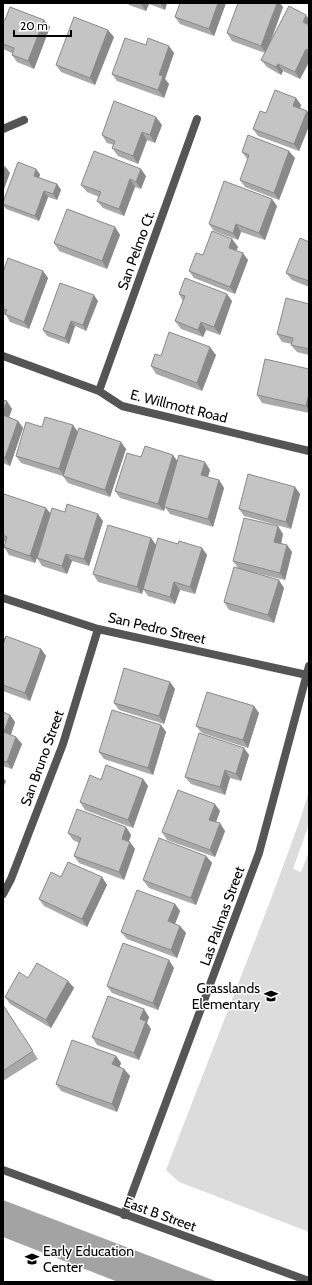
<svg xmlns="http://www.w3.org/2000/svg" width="312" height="1285" font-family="Cabin,sans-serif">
<rect width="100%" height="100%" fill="#fff"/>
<path fill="#dcdcdc" d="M309 791V824L293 869 301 872 309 851V1232L179 1182 166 1170 271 899 300 820Z"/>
<path fill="#a3a3a3" d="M3 1200 218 1282H118L3 1237Z"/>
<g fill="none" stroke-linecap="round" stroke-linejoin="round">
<path stroke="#555" stroke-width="8" d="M3 129 24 120
M3 356 99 391 122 406 309 451
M99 391 197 119
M3 598 98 629 307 675
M3 894 11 879 63 744 98 629
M3 1170 309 1281
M124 1215 259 853 309 666"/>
</g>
<path fill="#a9a9a9" d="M128 3H167L165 10 149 4 146 11 129 5Z
M180 3H226L214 36 180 24 175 17Z
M283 7 270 44 309 19V62L300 79 283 71 281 75 267 67 261 60 265 53 232 41 227 33Z
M3 19 50 27 34 69 17 62 12 55V53L3 49Z
M114 37 95 85 61 72 56 65Z
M146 45 174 53 165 79 169 84 164 98 117 81 112 74Z
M296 98 301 105 300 108 307 111 309 114V126L299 151 258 136 253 129 266 113Z
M162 125 155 143 147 140 138 164 118 156 112 148 114 145 107 143 102 135Z
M242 152 295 158 279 200 245 187 240 180 248 160Z
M40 174 39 178 57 184 61 190 57 200 48 197 39 221 6 209 3 205V202Z
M146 176 141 189 135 187 124 216 103 208 97 201 99 197 87 192 81 185Z
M277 206 265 240 241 232 238 240 214 231 209 224Z
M115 227 120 235 107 269 59 251 54 243Z
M232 239 238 247 236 250 248 260 235 294 194 278 189 271 203 255Z
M309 242V287L292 280 286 273Z
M43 271 48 278 29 329 10 322 6 315 3 314V272Z
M179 294 232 301 220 335 206 330 203 337 181 329 175 321 183 301Z
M98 301 86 331 75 326 69 344 47 336 43 330Z
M309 304V355L297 352 291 345 292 344 282 342 277 334Z
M216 355 202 391 156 374 151 366 161 356Z
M309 369V413L262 403 257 395Z
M3 400 12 409 9 417 18 421 23 428 10 466 3 463Z
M42 427 78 432 126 449 110 497 68 483 63 476 21 463 16 456Z
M141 457 178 461 210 470 208 477 219 480 224 488 213 527 170 514 165 507 164 511 120 498 115 491Z
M295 487 300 494 291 529 244 516 239 509Z
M3 496 46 508 51 514 65 512 103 521 89 566 72 561 67 574 42 566 37 558 35 563 9 555 4 547 6 542 3 541Z
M283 534 281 543 287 545 292 552 285 580 244 570 284 588 274 623 229 610 224 602 238 568 233 561Z
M151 538 156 545 178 544 202 548 207 555 195 594 180 590 175 604 148 596 143 589 142 594 98 582 93 574Z
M3 636 5 639 41 649 46 656 30 701 3 691Z
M170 682 175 689 164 724 119 710 114 703Z
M3 712 10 715 15 722 11 735 16 737 22 744 12 769 3 766Z
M259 713 248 748 202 733 196 726Z
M161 725 166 732 153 775 104 759 99 752Z
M244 748 249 755 241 781 230 778 225 795 191 784 185 777Z
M143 779 148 786 133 828 85 810 80 802 101 780Z
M220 811 216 822 225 831 215 857 167 840 162 832Z
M126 827 131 835 129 841 135 849 124 880 79 863 74 856 79 843 73 840 68 833Z
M206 856 212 863 196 905 149 888 143 880Z
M61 877H102L107 885 87 927 44 906 39 899Z
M175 904 180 911 175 924 180 926 186 933 177 958 127 939 121 932Z
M174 968 158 1010 112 993 107 986Z
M28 978 68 981 74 988 51 1028 10 1004 5 997Z
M3 1005 38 1059 3 1081Z
M149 1017 147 1023 151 1029 139 1060 97 1045 92 1037Z
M116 1056 121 1063 119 1067 124 1069 130 1076 117 1112 61 1091 56 1084Z"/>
<path fill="#898989" d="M141 3H148L149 4 146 11 141 4Z
M160 3H167L165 10Z
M218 3H226L214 36 209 29Z
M277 3H280L283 7 266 53 261 46Z
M306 15 309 19V27L303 22Z
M44 20 50 27 34 69 28 61Z
M108 30 114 37 95 85 90 78Z
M169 46 174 53 165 79 169 84 164 98 158 90 159 75Z
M306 49 309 53V62L300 79 295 72Z
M278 64 283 71 281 75 276 67Z
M296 98 301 105 298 113 293 106Z
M307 111 309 114V126L299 151 294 144Z
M156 117 162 125 155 143 150 135Z
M142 132 147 140 138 164 133 156Z
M289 151 295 158 279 200 274 193Z
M5 166 10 173 3 192V170Z
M36 169 40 174 38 181 34 176Z
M141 169 146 176 141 189 136 182Z
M130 179 135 187 124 216 119 209Z
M57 184 61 190 57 200 53 194Z
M44 191 48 197 39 221 35 216Z
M272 199 277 206 265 240 259 233Z
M236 224 241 232 238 240 233 233Z
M115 227 120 235 107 269 102 261Z
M232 239 238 247 234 255 229 248Z
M243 253 248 260 235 294 230 287Z
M43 271 48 278 29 329 24 322Z
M227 294 232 301 220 335 214 327Z
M94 295 98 301 86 331 83 325Z
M71 321 75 326 69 344 65 338Z
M201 322 206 330 203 337 198 330Z
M210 347 216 355 202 391 197 383Z
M309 394V410L306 406Z
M7 401 12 409 7 422 3 416V412Z
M18 421 23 428 10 466 5 458Z
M73 425 78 432 65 476 59 469Z
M121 442 126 449 110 497 105 490Z
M173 455 178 462 164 511 158 504Z
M205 462 210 470 206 482 201 475Z
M219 480 224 488 213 527 208 519Z
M295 487 300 494 291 529 286 522Z
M46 508 51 515 35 563 30 556Z
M98 514 103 521 89 566 84 559Z
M278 526 283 534 280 549 274 542Z
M151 538 156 545 142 594 137 587Z
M287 545 292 552 285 580 280 573Z
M202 548 207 555 195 594 190 587Z
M66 554 72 561 67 574 62 566Z
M279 580 284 588 274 623 268 615Z
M174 582 180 590 175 604 170 597Z
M3 636 6 640 3 649Z
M41 649 46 656 30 701 25 693Z
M170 682 175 689 164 724 159 716Z
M254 706 259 713 248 748 243 740Z
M10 715 15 722 9 740 4 732Z
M161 725 166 732 153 775 148 768Z
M16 737 22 744 12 769 7 762Z
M244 748 249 755 241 781 236 774Z
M225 770 230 778 225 795 220 787Z
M3 778 6 781 3 788Z
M143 779 148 786 133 828 128 820Z
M215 804 220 811 214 827 209 820Z
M220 823 225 831 215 857 210 850Z
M126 827 131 835 127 846 122 839Z
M130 842 135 849 124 880 119 872Z
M206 856 212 863 196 905 191 898Z
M102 877 107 885 87 927 82 919Z
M175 904 180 911 173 929 168 921Z
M180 926 186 933 177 958 171 950Z
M169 960 174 968 158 1010 153 1003Z
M68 981 74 988 51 1028 46 1020Z
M144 1009 149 1017 147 1023 151 1029 139 1060 134 1053 140 1019Z
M116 1056 121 1063 118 1072 112 1064Z
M124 1069 130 1076 117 1112 112 1104Z"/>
<path fill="#c4c4c4" stroke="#898989" d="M180 3H218L209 29 175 17Z
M238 3H277L261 46 227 33Z
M289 6 306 15 303 22 309 25V51L306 49 295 72 278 64 276 67 261 60Z
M10 7 44 20 28 61 12 55 14 48 3 44V19L5 20Z
M74 17 108 30 90 78 56 65Z
M125 38 146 45 148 38 169 46 159 75 163 76 158 90 112 74Z
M275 90 296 98 293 106 307 111 294 144 253 129 260 111 266 113Z
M114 101 156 117 150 135 142 132 133 156 112 148 115 141 102 135Z
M248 135 289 151 274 193 240 180 249 155 242 152Z
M94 151 141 169 136 182 130 179 119 209 97 201 101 192 81 185Z
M18 162 36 169 34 176 57 184 53 194 44 191 35 216 3 204V202Z
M224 181 272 199 259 233 236 224 233 233 209 224Z
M67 209 115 227 102 261 54 243Z
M212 231 232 239 229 248 243 253 230 287 189 271 196 253 203 255Z
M300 238 309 242V281L286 273Z
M8 258 43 271 24 322 5 314 7 310 3 309V272Z
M185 278 227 294 214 327 201 322 198 330 175 321 185 296 179 294Z
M60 283 94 295 83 325 71 321 65 338 43 330Z
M286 298 309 304V349L291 345 293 338 277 334Z
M169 332 210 347 197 383 151 366 155 354 161 356Z
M265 359 309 369V394L306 406 257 395Z
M3 400 7 401 3 412Z
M3 415 18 421 5 458 3 457Z
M45 417 73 425 59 469 16 456 26 422 42 427Z
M79 428 121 442 105 490 63 476Z
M145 446 173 455 158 504 115 491 127 453 141 457Z
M179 455 205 462 201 475 219 480 208 519 164 507Z
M248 474 295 487 286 522 239 509Z
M4 494 46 508 30 556 4 547 7 537 3 535V496Z
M67 504 98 514 84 559 66 554 62 566 37 558 52 508 65 512Z
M244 518 278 526 274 542 287 545 280 573 233 561Z
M108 525 151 538 137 587 93 574Z
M158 538 178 544 179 541 202 548 190 587 174 582 170 597 143 589Z
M234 567 279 580 268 615 224 602Z
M6 636 41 649 25 693 3 685V645Z
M124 668 170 682 159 716 114 703Z
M207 692 254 706 243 740 196 726Z
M112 710 161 725 148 768 99 752Z
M3 712 10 715 4 732 16 737 7 762 3 761Z
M199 733 244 748 236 774 225 770 220 787 185 777Z
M106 765 143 779 128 820 80 802 90 775 101 780Z
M178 790 215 804 209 820 220 823 210 850 162 832Z
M77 809 126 827 122 839 130 842 119 872 74 856 81 838 68 833Z
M159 838 206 856 191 898 143 880Z
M68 862 102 877 82 919 39 899 51 872 61 877Z
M137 890 175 904 168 921 180 926 171 950 121 932Z
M123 943 169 960 153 1003 107 986Z
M37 963 68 981 46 1020 5 997 19 972 28 978Z
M108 996 144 1009 140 1019 146 1021 134 1053 92 1037Z
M3 1005 33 1051 3 1071Z
M72 1040 116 1056 112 1064 124 1069 112 1104 56 1084Z"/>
<defs>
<symbol id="school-bare" viewBox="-9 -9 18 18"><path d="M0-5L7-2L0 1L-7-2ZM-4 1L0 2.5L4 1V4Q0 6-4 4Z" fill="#000" stroke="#fff" stroke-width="2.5" paint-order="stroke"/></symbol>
</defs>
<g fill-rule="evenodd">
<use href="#school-bare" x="261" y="986" width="20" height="20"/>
<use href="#school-bare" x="22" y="1249" width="20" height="20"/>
</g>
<g text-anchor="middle" stroke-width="3" stroke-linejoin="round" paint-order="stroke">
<g font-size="14" fill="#000" stroke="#fff">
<text transform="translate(136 250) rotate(-70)" y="5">San Pelmo Ct.</text>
<text transform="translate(179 406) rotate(14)" y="5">E. Willmott Road</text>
<text transform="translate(157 628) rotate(13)" y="5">San Pedro Street</text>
<text transform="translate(42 758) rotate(-70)" y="5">San Bruno Street</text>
<text transform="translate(222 916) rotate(-70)" y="5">Las Palmas Street</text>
<text transform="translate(160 1214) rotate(20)" y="5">East B Street</text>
</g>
<g font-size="14" fill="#000" stroke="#fff" text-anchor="end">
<text x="260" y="993">Grasslands<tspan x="260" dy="16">Elementary</tspan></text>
<text x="43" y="1256" text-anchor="start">Early Education<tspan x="43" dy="16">Center</tspan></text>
</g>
</g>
<rect width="312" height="1285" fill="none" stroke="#000000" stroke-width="8"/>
<path d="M14 30v6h57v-6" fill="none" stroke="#000000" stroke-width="2"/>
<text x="20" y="30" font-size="12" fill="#000000" stroke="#ffffff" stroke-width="3" paint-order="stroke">20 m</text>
</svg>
